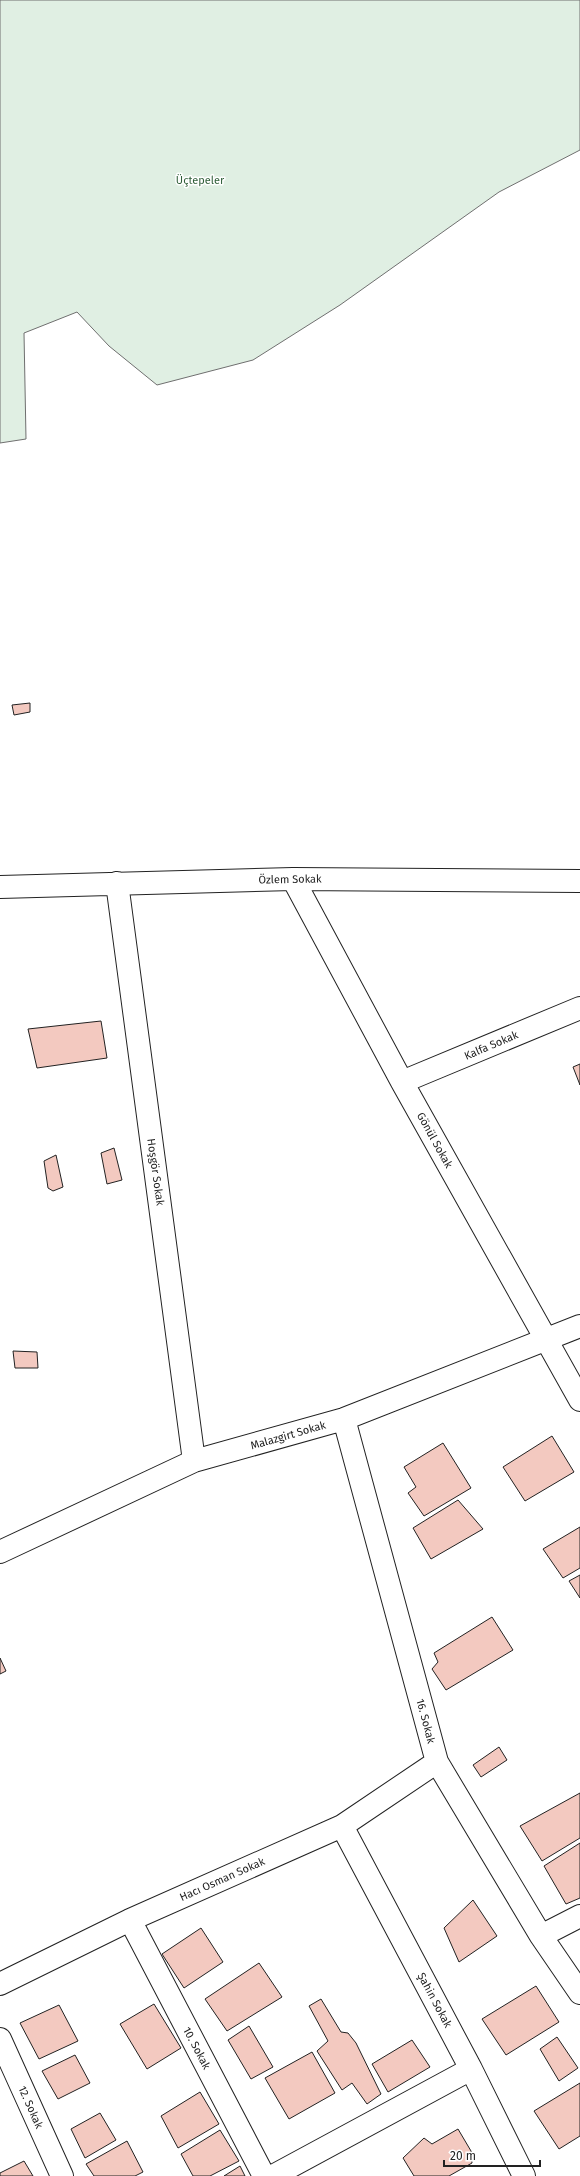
<svg xmlns="http://www.w3.org/2000/svg" width="580" height="2176" font-family="'Fira Sans',sans-serif">
<rect width="100%" height="100%" fill="#fff"/>
<path fill="#e0efe3" stroke="#6f6f6f" d="M0 0H580V150L499 192 340 305 253 360 157 385 109 346 77 312 24 333 26 439 0 443Z"/>
<path fill="#f3c9c0" stroke="#222" d="M30 703V712L14 715 12 705Z
M101 1021 107 1058 37 1068 28 1029Z
M580 1064V1085L573 1067Z
M114 1148 122 1180 107 1184 101 1153Z
M56 1155 63 1187 53 1191 48 1188 44 1161Z
M13 1351 37 1352 38 1368H15Z
M552 1436 574 1472 525 1501 503 1467Z
M443 1443 471 1488 424 1516 408 1493 416 1487 404 1467Z
M458 1500 483 1529 431 1559 413 1528Z
M580 1527V1568L563 1578 543 1549Z
M580 1575V1598L569 1581Z
M492 1617 513 1650 446 1690 432 1669 438 1662 434 1653Z
M0 1658 6 1671 0 1674Z
M499 1747 507 1760 481 1777 473 1765Z
M580 1793V1838L542 1861 520 1826Z
M580 1843V1898L566 1904 544 1866Z
M473 1900 497 1936 459 1962 444 1928Z
M201 1928 223 1962 184 1988 162 1954Z
M259 1963 282 1997 227 2031 205 1999Z
M536 1986 559 2022 506 2055 482 2019Z
M321 1999 341 2032 348 2033 356 2043 381 2094 367 2104 352 2083 342 2090 317 2051 328 2041 309 2006Z
M154 2004 181 2048 147 2069 120 2024Z
M59 2005 78 2041 39 2059 20 2023Z
M249 2026 273 2067 251 2079 228 2040Z
M557 2037 578 2068 559 2081 540 2049Z
M412 2040 430 2067 388 2092 372 2064Z
M312 2052 335 2093 289 2119 265 2078Z
M75 2055 90 2083 58 2099 42 2071Z
M580 2083V2136L559 2149 534 2111Z
M200 2092 219 2124 178 2148 161 2116Z
M100 2113 116 2140 85 2158 71 2129Z
M458 2129 471 2151 472 2163 449 2176H414L403 2158 424 2138 432 2144Z
M220 2130 239 2161 210 2176H193L181 2154Z
M127 2141 143 2172 135 2176H94L86 2164Z
M24 2161 33 2176H0V2173Z
M240 2166 245 2176H224Z"/>
<g fill="none" stroke-linecap="round" stroke-linejoin="round">
<defs>
<path id="street" d="M293 879 402 1082 580 1400
M117 883 194 1461
M0 887 293 879 580 881
M402 1082 580 1008
M344 1419 437 1762 541 1936 580 1993
M0 1552 194 1461 344 1419 580 1326
M342 1826 471 2069 524 2176
M130 1920 264 2176
M541 1936 580 1916
M0 1984 130 1920 342 1826 437 1762
M0 2039 62 2176
M273 2176 471 2069"/>
</defs>
<use href="#street" stroke="#222" stroke-width="24"/>
<use href="#street" stroke="#fff" stroke-width="22"/>
</g>
<g text-anchor="middle" stroke-width="3" stroke-linejoin="round" paint-order="stroke">
<g font-size="11" fill="#2f5e38" stroke="#fff">
<text x="200" y="184">Üçtepeler</text>
</g>
<g font-size="11" fill="#222" stroke="#fff">
<text transform="translate(290 879) rotate(-1)" y="4">Özlem Sokak</text>
<text transform="translate(491 1045) rotate(-23)" y="4">Kalfa Sokak</text>
<text transform="translate(435 1140) rotate(61)" y="4">Gönül Sokak</text>
<text transform="translate(156 1172) rotate(82)" y="4">Hoşgör Sokak</text>
<text transform="translate(288 1435) rotate(-16)" y="4">Malazgirt Sokak</text>
<text transform="translate(426 1721) rotate(75)" y="4">16. Sokak</text>
<text transform="translate(222 1879) rotate(-24)" y="4">Hacı Osman Sokak</text>
<text transform="translate(435 2000) rotate(62)" y="4">Şahin Sokak</text>
<text transform="translate(197 2048) rotate(62)" y="4">10. Sokak</text>
<text transform="translate(31 2107) rotate(66)" y="4">12. Sokak</text>
</g>
</g>
<path d="M444 2160v6h96v-6" fill="none" stroke="#222222" stroke-width="2"/>
<text x="450" y="2160" font-size="12" fill="#222222" stroke="#ffffff" stroke-width="3" paint-order="stroke">20 m</text>
</svg>
